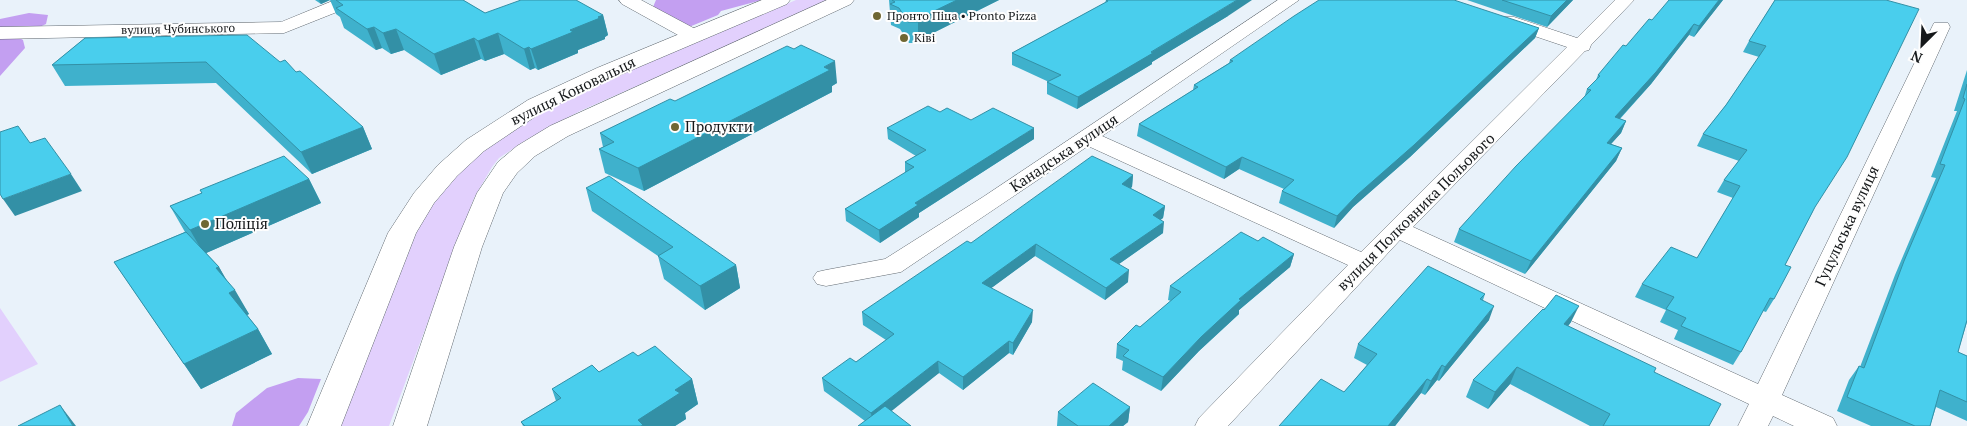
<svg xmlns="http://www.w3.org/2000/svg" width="1967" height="426" font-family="'PT Serif',serif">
<rect width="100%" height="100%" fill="#e9f2fa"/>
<path fill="#e2d0fd" d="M796 0H831L580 111 523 142 499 158 492 167 474 198 389 426H340L418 228 433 203 473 158 561 100Z
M0 308 38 364 0 382Z"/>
<path fill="#c39ff1" d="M656 0H762L721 11 718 15 689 27 653 7Z
M29 13 48 15 46 24 31 31 0 35V19Z
M16 36 23 40 25 48 0 76V39Z
M298 378 321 379 308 412 299 426H232L236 413 267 388Z"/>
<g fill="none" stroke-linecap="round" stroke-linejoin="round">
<defs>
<path id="street" d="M335 0H360L357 4 284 33 0 39V27L281 22Z
M619 0H641L701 32 703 36 701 40H687L622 4Z
M1278 0H1299L1102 136 1361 252 1567 47 1502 25 1499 21 1502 17H1514L1577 38 1615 0H1634L1591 45 1589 50 1585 51 1413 227 1758 384 1932 27 1934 23H1948L1950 27 1782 395 1833 418 1837 426H1794L1773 416 1768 426H1738L1749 404 1400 240 1228 426H1195L1199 418 1348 265 1088 146 901 272 826 286 817 284 813 278 817 272 826 270 885 259 983 197Z"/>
<path id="secondary" d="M762 0H790L787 4 613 78 545 110 484 151 457 176 434 203 416 233 341 426H307L388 233 414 193 438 165 466 140 528 100 597 68Z
M827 0H854L851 4 568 136 535 156 517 173 503 193 482 247 427 426H393L454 247 477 193 498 162 517 146 550 126Z"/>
</defs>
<use href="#street" stroke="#636b72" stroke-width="1"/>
<use href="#secondary" stroke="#636b72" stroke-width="1"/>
<use href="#street" fill="#fff" fill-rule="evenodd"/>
<use href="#secondary" fill="#fff" fill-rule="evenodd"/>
</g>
<path fill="#3fb1cc" d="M315 0H463L485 13 603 15 608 35 605 37V39L578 50V53L538 70 535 68 530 70 504 54 485 61 481 59 441 75 404 50 391 54 382 48 376 50 344 28 340 17 336 14 330 0 321 4Z
M889 0H999L931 34 918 43H909L900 29 891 25Z
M1106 0 1228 16 1152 62V64L1077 109 1047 94V82H1049L1012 65V53L1105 3Z
M1467 0H1573L1547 27Z
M1723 0 1694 37 1689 35 1651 84 1620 119 1626 121 1621 133 1611 144 1622 148 1616 161 1525 274 1454 242 1459 229 1584 98 1587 89 1596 80 1598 75 1626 46 1652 20Z
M1775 0 1813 211 1785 265 1774 299 1766 312 1763 311 1741 352 1733 365 1674 339 1678 330 1660 322 1666 310 1635 297 1642 284 1697 258 1733 198 1717 192 1724 180 1739 161 1697 146 1703 134 1726 105 1759 57 1743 52 1749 41Z
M1539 28 1535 38 1410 157 1353 207 1334 228 1279 203 1282 191 1284 189 1239 169 1224 179 1137 136 1139 124 1193 90 1194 85 1229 63 1230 60Z
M85 38 280 62 363 127 372 149 312 174 216 83 65 86 52 65Z
M1967 70V322L1958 352 1967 356V421L1936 407 1930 426H1871L1837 411 1849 380 1859 366 1860 367 1895 275 1936 178 1931 177 1957 111H1954Z
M837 83 832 86V92L644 191 605 173 599 149 603 147 600 133 675 101Z
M940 112 971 120 1034 139 919 213V217L880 243 846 221 845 209 905 173V162L916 156 888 139 887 128Z
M1133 175 1132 187 1130 188 1165 206 1163 218 1161 219 1163 233 1119 264 1128 282 1105 300 1035 256 991 288 1032 322 1013 355 1009 353 963 390 939 373 865 421 824 391 822 378 856 362 886 340 863 325 862 312 971 243Z
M309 179 321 203 206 253 219 267 226 280 249 314 247 315 258 329 272 354 201 389 114 262 185 232 170 206 202 193 200 190Z
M586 188 736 265 740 288 705 310 664 279 658 256 592 211Z
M1258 241 1294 254 1290 267 1239 310V314L1199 351 1161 391 1122 370 1123 361 1116 358 1117 344 1140 327 1171 301 1168 300 1170 286Z
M1485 294 1483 300 1489 320 1439 381 1437 380 1425 395 1421 393 1395 426H1279L1344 392 1367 365 1354 358 1358 344Z
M1544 310 1571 322 1568 326 1654 372 1709 426H1590L1510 384 1488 409 1466 397 1473 380Z
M638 356 692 379 698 404 685 413 686 419 675 426H523L521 422 556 401 552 389 599 372Z
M1130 407 1128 422 1123 426H1057L1058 412Z"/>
<path fill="#3390a6" d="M319 0H330L321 4Z
M957 0H999L931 34 918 43V22L930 13Z
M1237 0H1252L1228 16 1152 62V64L1077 109 1078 97Z
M1567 0H1573L1547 27 1551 16Z
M1719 0H1723L1694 37 1699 26Z
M603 15 608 35 605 37V39L578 50V53L538 70 531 49Z
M1694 24 1689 35 1651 84 1610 129 1615 117Z
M374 27 382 48 376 50 367 29Z
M1539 28 1535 38 1410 157 1353 207 1334 228 1337 216 1357 195Z
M396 29 404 50 391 54 383 33Z
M498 33 504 54 485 61 478 41Z
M474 38 481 59 441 75 434 54Z
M529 47 535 68 530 70 524 49Z
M835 61 837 83 832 86V92L644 191 638 168Z
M1626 121 1621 133 1601 155 1607 143Z
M363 127 372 149 312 174 301 152Z
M1034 128V139L919 213V217L880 243 879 230 915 203Z
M1622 148 1616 161 1525 274 1531 261Z
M1242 157 1239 169 1224 179 1226 167Z
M71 174 82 191 15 216 3 199Z
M1133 175 1132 187 1120 196 1122 184Z
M309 179 321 203 204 254 190 230Z
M1165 206 1163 218 1152 226 1153 215Z
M1164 222 1163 233 1109 271 1110 259Z
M1036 244 1035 256 982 295V283Z
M1294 254 1290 267 1239 310V314L1199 351 1161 391 1163 377 1201 337 1239 299Z
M736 265 740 288 705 310 700 286Z
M219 267 233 291 235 290 249 314 243 317 229 293 216 268Z
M1129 270 1128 282 1105 300 1106 288Z
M1494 306 1489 320 1439 381 1445 367Z
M1579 306 1571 322 1557 341 1564 324Z
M1033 310 1032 322 1013 355V343Z
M258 329 272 354 201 389 184 364Z
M1009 341V353L963 390V377Z
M938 361 939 373 873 426 871 413Z
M1442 365 1437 380 1425 395 1431 381Z
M1517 367 1510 384 1488 409 1495 392Z
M692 379 698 404 685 413 686 419 675 426H640L638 420 675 390Z
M1427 379 1421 393 1395 426H1388Z
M60 405 76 426H73Z
M1130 407 1128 422 1123 426H1109Z"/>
<path fill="#49ceed" stroke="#3390a6" d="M336 0H463L485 13 521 0H576L603 15 598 17 600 18 570 30 573 32 531 49 529 47 524 49 498 33 478 41 474 38 434 54 396 29 383 33 374 27 367 29 336 8 343 5Z
M892 0H957L930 13 918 22H908L899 8 890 4 895 2Z
M1106 0H1237L1151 52 1153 53 1078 97 1047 82 1061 75 1012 53 1108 1Z
M1319 0H1454L1539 28 1414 145 1357 195 1337 216 1282 191 1294 180 1242 157 1226 167 1139 124 1198 87 1194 85 1233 61 1230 60 1294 16Z
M1502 0H1567L1551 16Z
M1669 0H1719L1699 26 1694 24 1656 72 1615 117 1626 121 1607 143 1622 148 1531 261 1459 229 1516 166 1591 90 1587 89 1600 76 1598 75 1623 45 1626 46 1649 19 1652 20Z
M1775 0H1886L1919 9 1847 157 1815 207 1785 265 1791 267 1774 299 1770 298 1741 352 1681 326 1686 318 1666 309 1674 297 1642 284 1671 247 1697 258 1740 186 1724 180 1747 150 1703 134 1726 105 1766 46 1749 41Z
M247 35 280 62 285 60 296 72 300 71 363 127 301 152 206 62 52 65 85 38Z
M801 45 835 61 824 67 830 70 638 168 599 149 614 142 600 133 670 99 675 101 787 46 794 49Z
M1967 84V320L1958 352 1967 356V402L1940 390 1930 426H1915L1847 397 1859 366 1864 368 1904 261 1945 165 1940 164 1965 99 1963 98Z
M928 106 940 112 947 108 971 120 993 108 1034 128 915 203 918 205 879 230 845 209 914 167 905 162 926 150 887 128Z
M18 126 30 143 45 138 71 174 3 199 0 194V132Z
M284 156 309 179 190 230 170 206 202 193 200 190Z
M1092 156 1133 175 1122 184 1165 206 1153 215 1164 222 1110 259 1129 270 1106 288 1036 244 982 283 1033 310 1013 343 1009 341 963 377 938 361 871 413 822 378 850 358 856 362 894 334 862 312 967 241 971 243Z
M609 176 736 265 700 286 658 256 673 247 586 188Z
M186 232 219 267 216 268 235 290 229 293 258 329 184 364 114 262Z
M1241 232 1258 241 1263 237 1294 254 1239 299 1241 300 1201 337 1163 377 1123 356 1129 350 1117 344 1136 325 1140 327 1181 292 1170 286Z
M1428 266 1485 294 1480 299 1494 306 1445 367 1442 365 1431 381 1427 379 1388 426H1279L1321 379 1344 392 1377 354 1358 344Z
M1556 295 1579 306 1564 324 1656 368 1654 372 1721 404 1709 426H1603L1610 414 1517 367 1495 392 1473 380 1543 309 1544 310Z
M655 346 692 379 675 390 680 393 638 420 643 425 641 426H525L521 422 561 398 552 389 592 365 599 372 633 352 638 356Z
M1093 383 1130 407 1109 426H1078L1058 412Z
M60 405 73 426H18Z
M885 406 911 426H858Z"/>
<g fill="#6f6733" stroke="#fefefe" stroke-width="2">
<circle cx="877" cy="16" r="5"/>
<circle cx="904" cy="38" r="5"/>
<circle cx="675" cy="127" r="5"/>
<circle cx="205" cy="224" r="5"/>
</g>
<g text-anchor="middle" stroke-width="4" stroke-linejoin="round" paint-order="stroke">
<g font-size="12" fill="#15181a" stroke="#fefefe" text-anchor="start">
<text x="887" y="20">Пронто Піца • Pronto Pizza</text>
<text x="914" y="42">Ківі</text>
</g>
<g font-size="12" fill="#15181a" stroke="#fefefe">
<text transform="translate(178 29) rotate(-1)" y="4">вулиця Чубинського</text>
</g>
<g font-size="15" fill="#15181a" stroke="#fefefe">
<text transform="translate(573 91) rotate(-26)" y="5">вулиця Коновальця</text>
<text transform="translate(1064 153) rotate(-34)" y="5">Канадська вулиця</text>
<text transform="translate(1416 212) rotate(-45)" y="5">вулиця Полковника Польового</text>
<text transform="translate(1847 226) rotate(-65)" y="5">Гуцульська вулиця</text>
</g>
<g font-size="15" fill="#15181a" stroke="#fefefe" text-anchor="start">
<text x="685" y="132">Продукти</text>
<text x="215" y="229">Поліція</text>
</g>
</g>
<g transform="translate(1922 45) rotate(204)" stroke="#fefefe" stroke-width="4" paint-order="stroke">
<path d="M0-4L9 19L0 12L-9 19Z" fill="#15181a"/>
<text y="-8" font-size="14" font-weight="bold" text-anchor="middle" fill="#15181a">N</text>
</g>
</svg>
